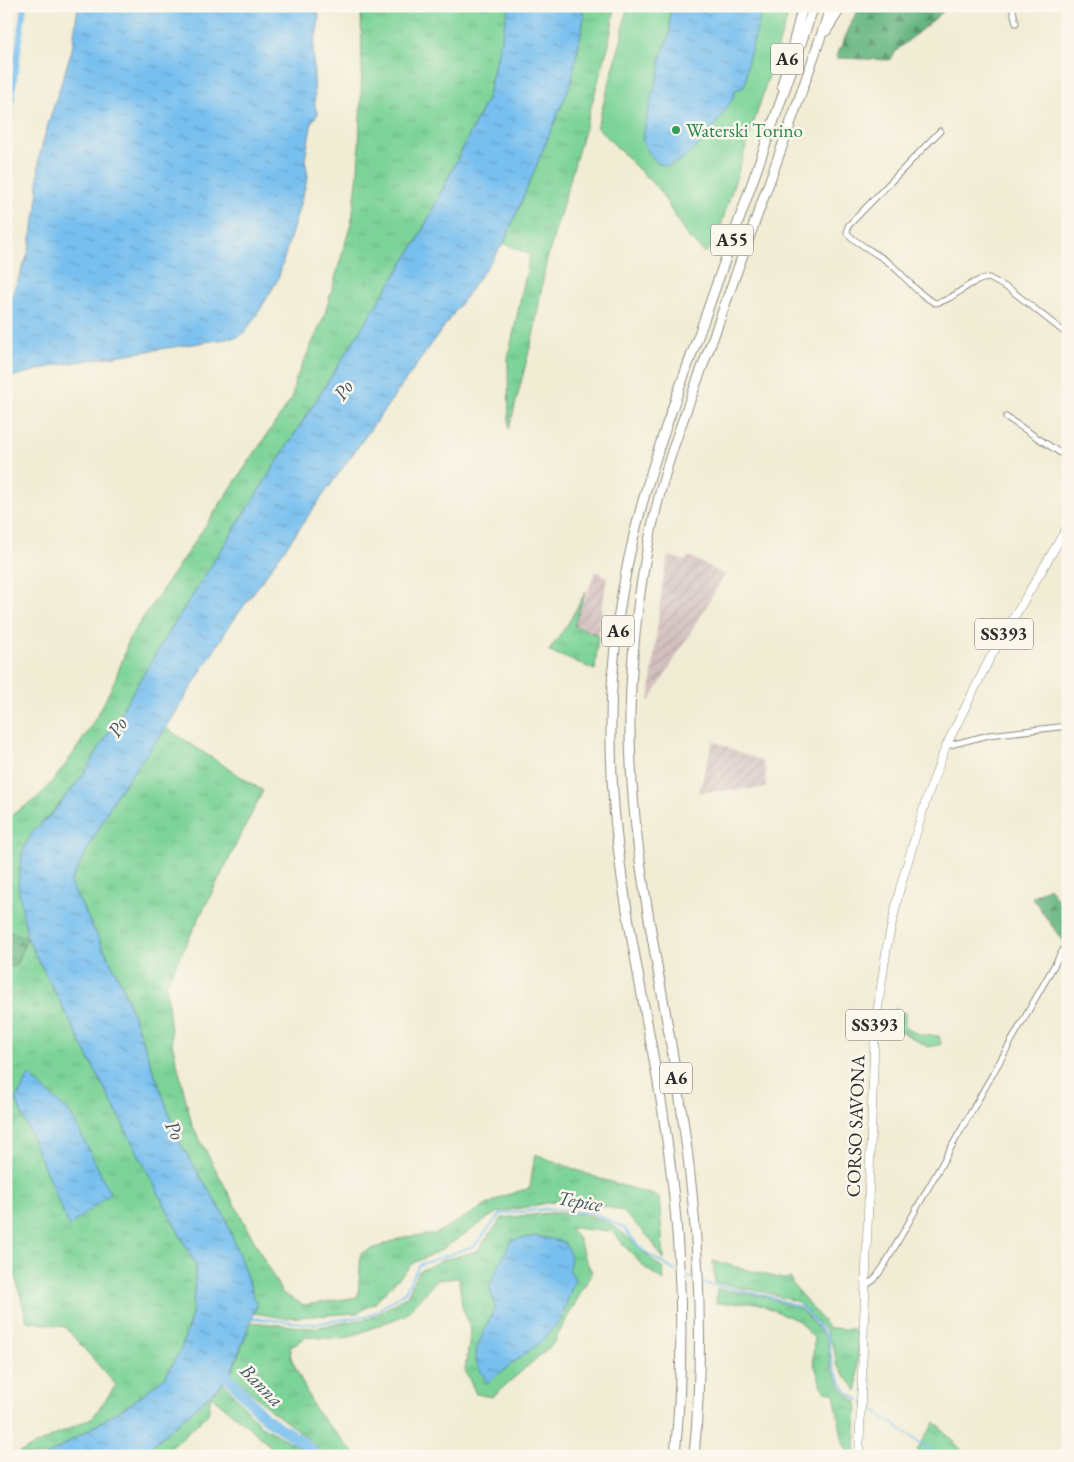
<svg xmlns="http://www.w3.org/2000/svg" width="1074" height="1462" font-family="'EB Garamond',serif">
<defs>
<pattern id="industrial-furrows" width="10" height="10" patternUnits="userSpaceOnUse" patternTransform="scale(1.25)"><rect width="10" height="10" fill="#d1bfbe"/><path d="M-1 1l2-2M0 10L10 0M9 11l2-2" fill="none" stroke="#b4a4a3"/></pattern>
<pattern id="grass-tufts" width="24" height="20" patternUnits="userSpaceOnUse" patternTransform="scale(1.25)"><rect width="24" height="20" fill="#7cd398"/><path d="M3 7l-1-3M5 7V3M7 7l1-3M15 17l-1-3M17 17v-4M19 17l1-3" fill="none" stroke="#6bb583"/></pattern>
<pattern id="forest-firs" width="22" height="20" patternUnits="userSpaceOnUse" patternTransform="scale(1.25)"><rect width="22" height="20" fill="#65b580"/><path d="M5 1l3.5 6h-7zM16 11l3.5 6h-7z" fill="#539369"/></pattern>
<pattern id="water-ripples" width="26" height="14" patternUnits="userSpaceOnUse" patternTransform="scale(1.25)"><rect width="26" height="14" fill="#77bfef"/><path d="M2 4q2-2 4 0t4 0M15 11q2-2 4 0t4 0" fill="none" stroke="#629bc2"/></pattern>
</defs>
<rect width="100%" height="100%" fill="#fbf7ec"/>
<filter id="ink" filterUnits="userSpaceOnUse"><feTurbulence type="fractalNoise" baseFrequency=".02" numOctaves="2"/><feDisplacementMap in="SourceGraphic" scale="10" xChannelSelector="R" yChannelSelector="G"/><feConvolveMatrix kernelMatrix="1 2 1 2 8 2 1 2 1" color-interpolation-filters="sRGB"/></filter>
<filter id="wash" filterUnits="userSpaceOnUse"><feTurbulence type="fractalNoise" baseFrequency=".0096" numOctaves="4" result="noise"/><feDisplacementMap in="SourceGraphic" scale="20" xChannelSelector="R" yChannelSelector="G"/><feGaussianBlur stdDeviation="1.12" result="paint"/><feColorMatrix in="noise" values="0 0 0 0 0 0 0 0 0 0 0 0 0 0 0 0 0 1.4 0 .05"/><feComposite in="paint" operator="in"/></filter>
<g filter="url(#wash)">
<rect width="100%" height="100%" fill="#f1ecd4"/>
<path fill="url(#industrial-furrows)" d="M670 556 685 561 689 556 725 575 649 702 661 594 667 559Z
M596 571 607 577 598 635 574 626Z
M713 741 761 761 765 769 766 788 699 792Z"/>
<path fill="url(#grass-tufts)" stroke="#547f62" d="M361 6H509L487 99 417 241 166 637 83 775 50 815 33 831 27 938 196 1266 192 1315 181 1349 166 1376 132 1403 46 1456H13L93 1417 116 1385 65 1327 27 1321 6 1242V970L16 965 27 938 6 929V820C16 810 30 805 40 795 73 762 119 686 128 640L292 398 295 381 324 317 352 220 358 174 362 67Z
M581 6H615L609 44 546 263 534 332 509 429 508 358 530 255 504 243 571 83 584 18Z
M586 591 574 626 598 635 595 670 549 651 569 622Z
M166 728 263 791 166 984 172 1043 192 1125 282 1293 304 1305 358 1297 361 1253 404 1237 435 1234 503 1196 530 1188 535 1154 595 1177 659 1197 664 1260 650 1239 622 1211 573 1198 496 1213 438 1252 413 1263 375 1303 357 1313 284 1318 254 1313 257 1305 225 1217 180 1143 120 980 70 883 116 795Z
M895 1008 905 1013V1028L921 1035 939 1036 941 1044 928 1047 893 1027Z
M551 1213C564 1214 581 1212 593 1216 622 1226 640 1250 663 1269L664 1281 644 1267 611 1231 569 1228 579 1239 584 1257 592 1272 553 1344 492 1397 476 1394 465 1370 471 1330 462 1306 459 1278 437 1280 405 1315 344 1339 305 1337 290 1348 291 1358 315 1410 357 1456H325L309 1439 269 1409 231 1374 251 1322 313 1328 371 1318 407 1296 419 1271 443 1260 477 1251 502 1218Z
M713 1261 783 1279 791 1278 793 1285 829 1328 854 1329 858 1337 857 1391 837 1365 834 1349 825 1330 798 1302 765 1292 715 1283Z
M717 1289 767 1297 802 1310 827 1339 831 1367 844 1392 857 1402 855 1456H850L843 1443 834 1393 823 1390 813 1360 814 1338 799 1321 757 1303H716Z
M224 1383 261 1426 301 1448 308 1456H277L264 1440 211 1396 208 1414 162 1456H140Z
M935 1422 967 1456H922L917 1450Z"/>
<path fill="url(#forest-firs)" stroke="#487056" d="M859 6H950L897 50 890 60 836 58Z
M1049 887C1060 903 1074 923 1063 942L1032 897Z
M6 929 27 938 16 965 6 970Z"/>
<path fill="#7cd398" stroke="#547f62" d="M627 6H791L715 244 705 253 686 235 660 191 597 127 621 41Z"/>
<path fill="url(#water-ripples)" stroke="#51758d" d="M78 6H318L319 20 313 50 315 107 318 114 312 121 305 159 308 177 278 279 258 313 244 333 238 337 57 365 7 378 6 310 28 254 37 208 39 157 48 124 72 50Z
M509 6H581L584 18 571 83 504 243 228 628 166 728 116 795 70 883 120 980 180 1143 225 1217 257 1305 229 1378 140 1456H46L132 1403 166 1376 181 1349 192 1315 196 1266 27 938 18 885 22 853 33 831 51 815 83 775 166 637 417 241 487 99Z
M670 6H762C759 25 753 42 748 61 745 70 749 78 743 88L735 90 733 98C716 125 699 153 668 166L659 164 651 156 642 140 651 98 660 70V59L670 33Z
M29 1075 71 1114 110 1193 69 1227 16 1100Z
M537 1236 564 1242 571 1256 569 1269 575 1279 561 1319 542 1341 487 1383 476 1362 477 1347 495 1307 489 1286 511 1240Z"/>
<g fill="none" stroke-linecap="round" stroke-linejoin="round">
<path stroke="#77bfef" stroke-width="2" d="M682 1274 696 1280
M702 1283 769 1296 803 1308 828 1338 833 1367 846 1391 859 1400
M251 1318 313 1324 371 1315 405 1292 419 1265 474 1246 501 1214 547 1209 593 1213 623 1227 642 1250 675 1271
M863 1403 939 1456"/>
<path stroke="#77bfef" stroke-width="6" d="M6 141 24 6"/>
<path stroke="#77bfef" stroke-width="11" d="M219 1367 265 1418 304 1443 316 1456"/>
</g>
</g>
<g filter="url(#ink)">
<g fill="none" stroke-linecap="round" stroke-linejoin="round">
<defs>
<path id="minor" d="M1012 6 1016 23
M940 131 848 226 847 233C858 245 875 252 888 262 905 275 915 293 935 303 956 300 967 280 989 278L1011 290 1068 335
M1006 417 1068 458
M1058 542 1068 546
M946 746 989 735 1068 726
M865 1286 874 1280 884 1266 1068 941"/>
<path id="primary" d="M859 1456 875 1027 887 946 900 888 927 797 946 746 990 658 1068 526"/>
<path id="motorway" d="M826 31 842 6
M782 86 803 6
M675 1456C686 1342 681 1226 663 1113 643 987 611 865 611 737 610 660 621 581 641 508 658 445 681 384 703 323 739 218 777 112 814 6
M694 1456C705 1341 699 1227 682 1113 663 980 628 849 630 714 632 630 644 545 668 464 682 419 700 374 716 330 754 222 795 115 831 6"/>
</defs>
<use href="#minor" stroke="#8e8c80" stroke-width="7"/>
<use href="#primary" stroke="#8e8c80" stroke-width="9"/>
<use href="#motorway" stroke="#8e8c80" stroke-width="11"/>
<use href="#minor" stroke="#fff" stroke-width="5"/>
<use href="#primary" stroke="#fff" stroke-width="8"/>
<use href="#motorway" stroke="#fff" stroke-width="9"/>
</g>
</g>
<circle fill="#2e9e5b" stroke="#fbf7ec" stroke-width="2" cx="676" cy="130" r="5"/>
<g text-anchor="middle" stroke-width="5" stroke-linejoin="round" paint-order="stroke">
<g fill="#fbf7ec" stroke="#696865" stroke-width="1">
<rect x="771" y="43.5" width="32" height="31" rx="4"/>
<rect x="711" y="224.5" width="42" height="31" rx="4"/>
<rect x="602" y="615.5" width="32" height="31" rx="4"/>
<rect x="975" y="618.5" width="58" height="31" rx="4"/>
<rect x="846" y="1009.5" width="58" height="31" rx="4"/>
<rect x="660" y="1062.5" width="32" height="31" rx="4"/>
</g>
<g font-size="18" font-weight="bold" fill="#2b2b2b">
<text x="787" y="65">A6</text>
<text x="732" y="246">A55</text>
<text x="618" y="637">A6</text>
<text x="1004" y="640">SS393</text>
<text x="875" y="1031">SS393</text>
<text x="676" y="1084">A6</text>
</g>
<g font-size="19" fill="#27864d" stroke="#fbf7ec" text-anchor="start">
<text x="686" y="137">Waterski Torino</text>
</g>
<g font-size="19" fill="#2b2b2b" stroke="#fbf7ec">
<text transform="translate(855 1126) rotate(-88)" y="7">CORSO SAVONA</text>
</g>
<g font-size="20" font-style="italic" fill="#425766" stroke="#fbf7ec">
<text transform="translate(343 390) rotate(-55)" y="7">Po</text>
<text transform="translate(117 727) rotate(-58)" y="7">Po</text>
<text transform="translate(175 1130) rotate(64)" y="7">Po</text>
<text transform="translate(580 1201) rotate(10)" y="7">Tepice</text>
<text transform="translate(262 1385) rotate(45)" y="7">Banna</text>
</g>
</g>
<rect width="1074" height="1462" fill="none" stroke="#fbf7ec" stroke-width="25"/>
</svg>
